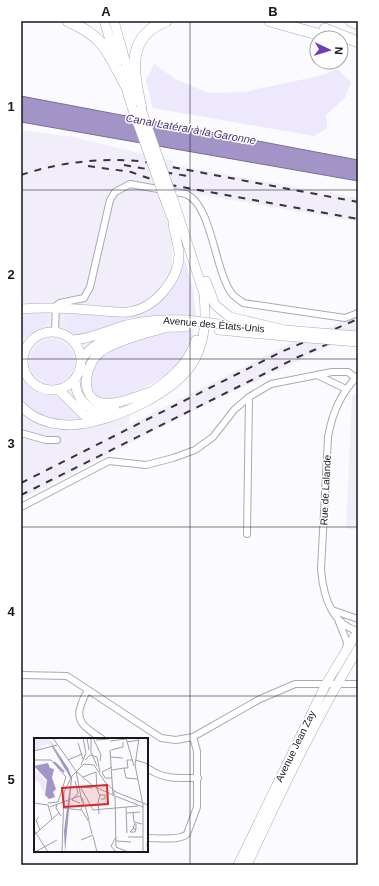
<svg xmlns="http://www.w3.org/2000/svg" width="379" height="886" font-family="Helvetica,sans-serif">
<rect width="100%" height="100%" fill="#fbfafe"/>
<path fill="#f1eefa" d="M21 130 73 137 173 161V165L358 198V222L193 193 173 188 172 268 128 424 83 448 295 341 358 315V335L330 346 215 400 21 499Z
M358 392V530L346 529 352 396Z"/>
<path fill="#eee8fd" d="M154 64 174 78 208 93 244 92 319 76 337 69 351 82 345 98 326 115 327 128 314 136 153 108 146 80Z
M181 247 193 288 196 317 81 335C64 331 63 327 65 311L117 315 163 296Z
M21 312H46L49 321C46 326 27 336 21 340Z
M193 330C192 364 152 387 125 395 117 397 109 401 101 398 94 395 90 388 90 381 89 341 164 332 193 330Z
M50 339C81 341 83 380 51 384L33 374C26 357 32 343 50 339Z
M21 378 31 391 39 394 62 398 86 420 66 422 39 416 21 402Z"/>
<path fill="#a394c7" stroke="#7a6e94" d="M21 96 358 160V181L21 122Z"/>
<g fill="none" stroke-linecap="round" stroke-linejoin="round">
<defs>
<path id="minor" d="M55 332 56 306 60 303 84 298 90 287 110 200 115 192 130 184 186 194C213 206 214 272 233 295 236 298 240 300 243 303L345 318 358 313
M317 375 346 389
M358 376C340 393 332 414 328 437L321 569C323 594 330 624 358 631
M21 433 46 440H57
M21 507 109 461 146 465 173 458 195 450 213 437 234 410 249 397 271 384 332 372H348L356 378
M247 534 249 397
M332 610 358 619
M339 622 347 642 346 649
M21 675 67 676 161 738 176 740 193 737 260 699 295 684H358
M88 691C84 695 83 700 81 705 74 723 89 730 102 739
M147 768C165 780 177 778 198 778
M147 838C158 838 179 841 187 834L197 807V751L193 737"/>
<path id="primary" d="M104 21 117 62
M114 21 133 89
M123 78 132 107
M167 205 177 230
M206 281 215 305 230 317 285 330
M21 309C44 307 68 308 91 310 103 311 116 313 128 312 154 309 179 280 179 254 178 244 175 234 173 224
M219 330 284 336
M23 361a29 29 0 1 1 58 0a29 29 0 1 1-58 0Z
M73 340C92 339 108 330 126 325 147 320 165 319 187 320
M81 360C102 329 152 327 186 327
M75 380C76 402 93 417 115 409
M59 390 84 415 98 420
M150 392C136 396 117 406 102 403 77 398 86 361 102 351 117 340 150 332 169 327
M145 396C167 382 188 366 196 340
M21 406C34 420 52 425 71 425 108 424 178 393 195 359 206 338 206 316 204 294L174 202
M238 865 326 684 358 631
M247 865C281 792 316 718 358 649"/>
<path id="motorway" d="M68 21C104 37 107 50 125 84
M270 21 332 38
M351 21 358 24
M325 29 358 42
M141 109C134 74 124 37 166 21"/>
</defs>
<use href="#minor" stroke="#aca6bc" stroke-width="8"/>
<use href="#primary" stroke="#aca6bc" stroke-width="10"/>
<use href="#motorway" stroke="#aca6bc" stroke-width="12"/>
<use href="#minor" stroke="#fff" stroke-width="6"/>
<use href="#primary" stroke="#fff" stroke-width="9"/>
<use href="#motorway" stroke="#fff" stroke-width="11"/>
<path stroke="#37343c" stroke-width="2" stroke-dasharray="7 7" stroke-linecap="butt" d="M124 165 187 176
M88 166 131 172 165 184 358 219
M21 175C60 162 99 158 140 161L358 202
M21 483 281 352 358 319
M21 495 298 357 358 331"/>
<defs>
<path id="primary-bridge" d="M132 107 167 205
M141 109 174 202
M187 320 219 324
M285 330 358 336
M284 336 358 342"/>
</defs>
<use href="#primary-bridge" stroke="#aca6bc" stroke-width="10" stroke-linecap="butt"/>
<use href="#primary-bridge" stroke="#fff" stroke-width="9"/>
</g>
<path fill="none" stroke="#19161e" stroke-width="1" stroke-opacity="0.55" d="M190 21V865M21 190H358M21 359H358M21 527H358M21 696H358"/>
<g text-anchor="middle" stroke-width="3" stroke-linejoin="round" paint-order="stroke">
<g font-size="10" fill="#19161e" stroke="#fff">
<text transform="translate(214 324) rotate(5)" y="4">Avenue des États-Unis</text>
<text transform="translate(325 490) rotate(-87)" y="4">Rue de Lalande</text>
<text transform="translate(295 746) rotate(-64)" y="4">Avenue Jean Zay</text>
</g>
<g font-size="11" font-style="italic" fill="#47306f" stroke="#fff">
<text transform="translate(191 129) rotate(10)" y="4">Canal Latéral à la Garonne</text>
</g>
</g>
<g transform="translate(34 738)">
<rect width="114" height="114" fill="#fbfafe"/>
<path d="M0 0H13L17 8 14 6 7 7V11L0 13ZM0 29 3 37 4 33 12 44 10 55 4 42 0 45Z" fill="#eee8fd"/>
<path d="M14 0 34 30 38 40 31 114 30 93 37 41ZM14 25 16 30 20 31 18 40 22 51 19 54 21 59 15 61 11 57 13 42 0 28Z" fill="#a394c7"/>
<path fill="none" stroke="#a394c7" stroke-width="2" d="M20 24 30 34"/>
<path fill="none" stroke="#a19fa4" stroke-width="1" d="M19 0 42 33 48 64M53 0 55 12M57 0V14L63 28M59 0 67 17 66 23M92 0 100 28M105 0 101 27 109 67V114M62 2 75 1M76 3 92 1M93 4 105 2M44 5 49 21M18 8 32 32M76 12 79 57 80 58V53M77 12 89 9V4M0 13 23 7M77 19 89 20M0 22H17L32 39 24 64 14 65M34 22 48 16M51 22 56 17 63 19 66 34M102 22 114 26M47 27 52 15 49 0M78 29 68 34 71 40H78M90 30 92 40 104 41M90 30H94L93 22H99M78 32 90 30M43 34 59 48 79 57M49 39 62 34 63 51 66 58 64 64 65 76M41 43 44 55 38 62 46 65M47 49 59 50M47 50 59 72 104 68M66 57H71V61H67M81 58 82 109 94 114M81 58 109 69M50 64 47 71 55 84 58 96M0 65 14 67M23 66 22 70 27 78M14 67 18 81M51 68 55 82M16 69 45 58 49 61V65M92 69 93 95M29 70 47 72M99 74 100 84 108 86M93 75 106 74M5 79 2 82 6 92M101 85 99 91H102V86M99 91 96 94H101L102 91M0 92 14 114M0 97 25 75M59 98 63 114M82 99 77 108 82 114M94 99H109M47 102 59 97M82 103 97 104M113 109 114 96M1 114 23 102M28 114 30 54 38 38 50 26 60 27 71 44 82 54 114 67"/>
<path fill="#d62828" fill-opacity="0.15" stroke="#d62828" stroke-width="2" d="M73 47 74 66 30 69 28 50Z"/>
<rect width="114" height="114" fill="none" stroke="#19161e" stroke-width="2"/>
</g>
<rect width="379" height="886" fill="none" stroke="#ffffff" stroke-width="44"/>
<g transform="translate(329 50) rotate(94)"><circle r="19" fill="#ffffff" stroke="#a3a2a5"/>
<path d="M0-3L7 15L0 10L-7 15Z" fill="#6e3eb5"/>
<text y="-6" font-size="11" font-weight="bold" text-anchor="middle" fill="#19161e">N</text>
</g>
<rect x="22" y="22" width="335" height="842" fill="none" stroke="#19161e" stroke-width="1.5"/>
<g font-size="13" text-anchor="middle" font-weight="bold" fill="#19161e">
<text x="106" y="16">A</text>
<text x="273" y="16">B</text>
<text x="11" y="111">1</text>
<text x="11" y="279">2</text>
<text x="11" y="448">3</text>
<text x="11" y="616">4</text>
<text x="11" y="784">5</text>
</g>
</svg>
